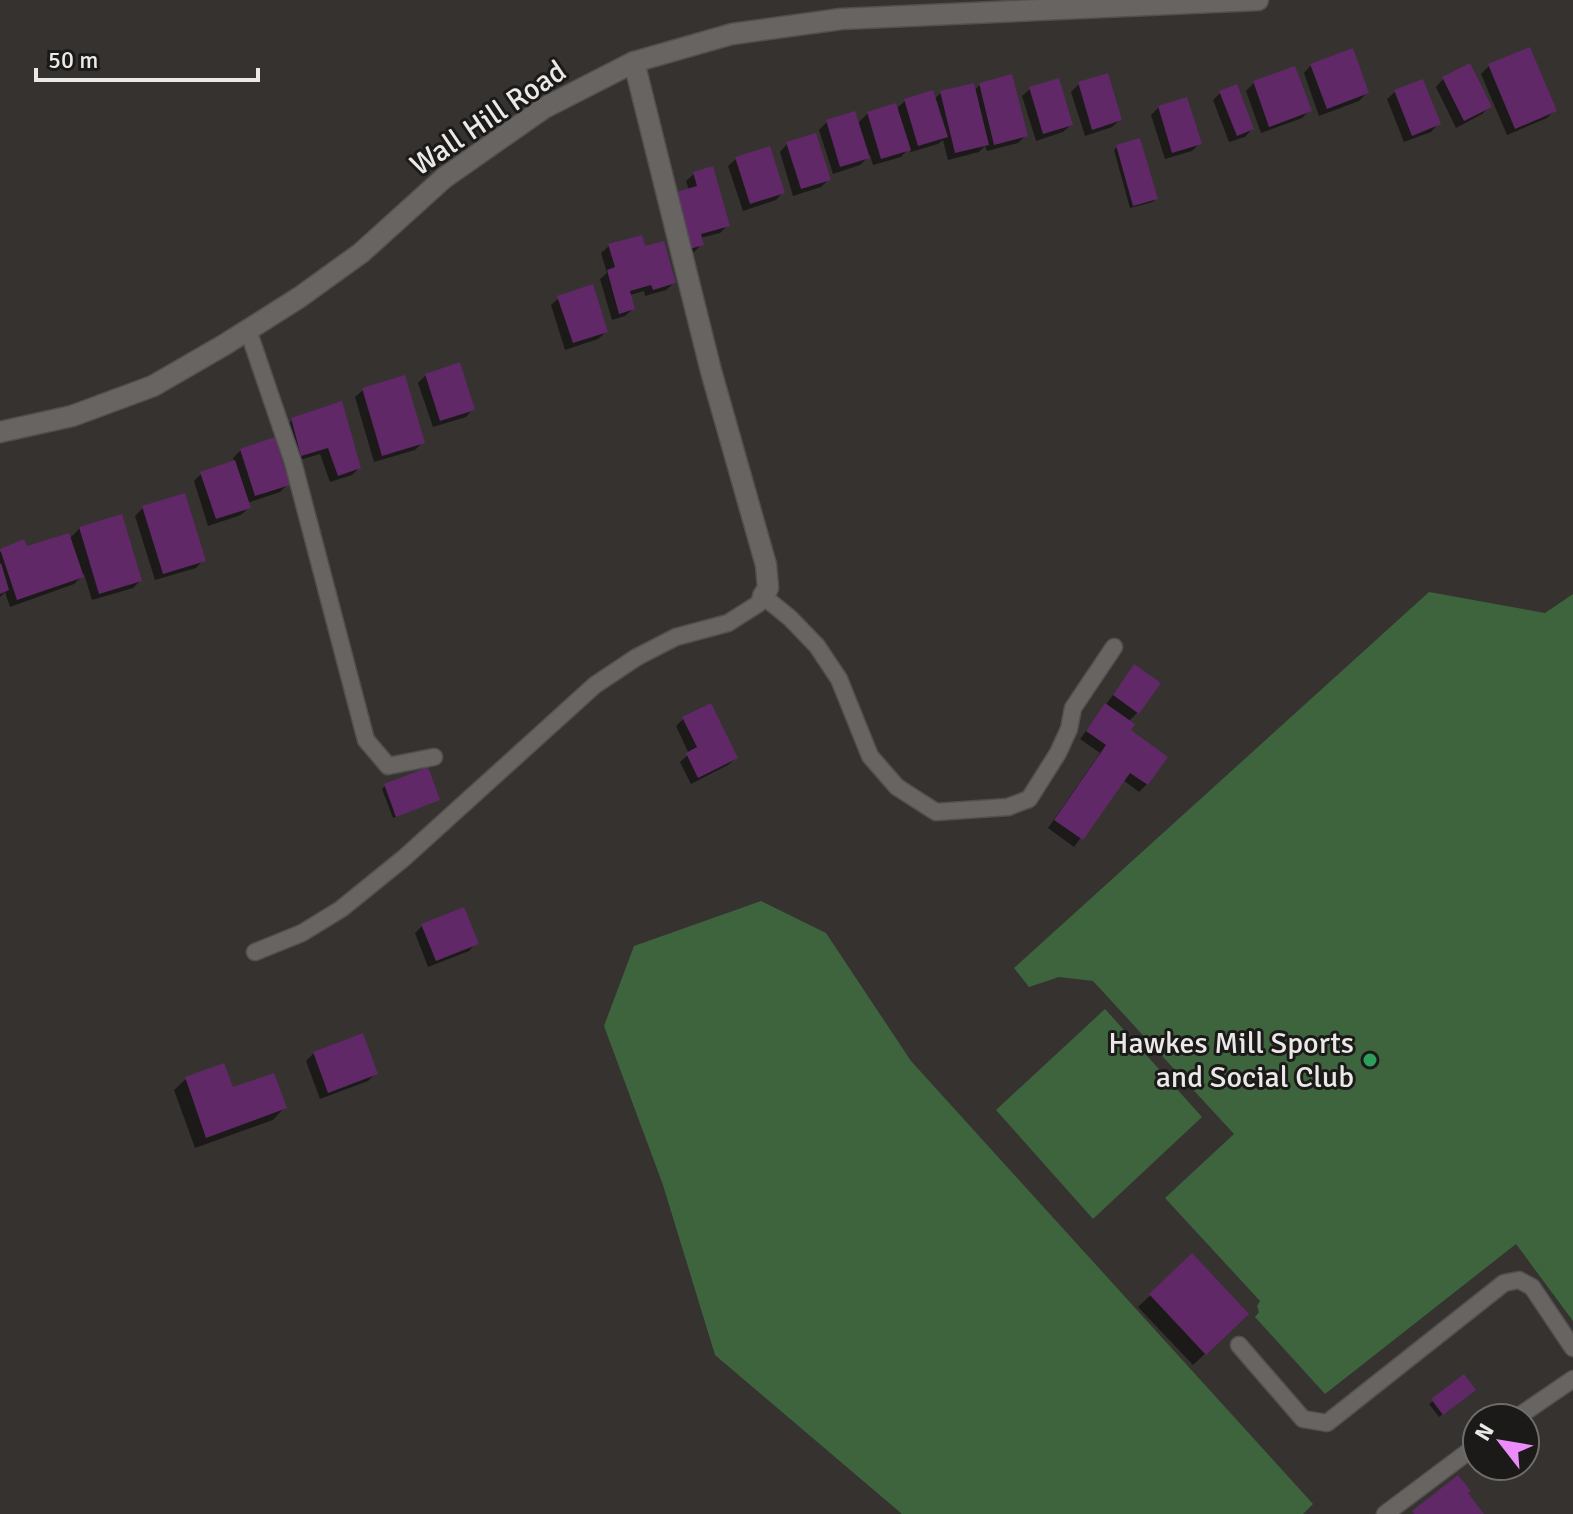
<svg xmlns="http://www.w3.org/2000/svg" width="1573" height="1514" font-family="Signika,sans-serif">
<rect width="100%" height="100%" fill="#353230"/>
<path fill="#3e643d" d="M1429 592 1545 613 1573 594V1321L1516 1244 1325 1394 1255 1317 1259 1312 1257 1306 1260 1301 1165 1198 1234 1134 1093 981 1059 977 1029 987 1014 968Z
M761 901 826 933 911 1061 1313 1504 1303 1514H902L715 1355 663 1185 604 1026 634 946Z
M1105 1009 1202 1117 1093 1219 996 1110Z"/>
<path fill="#0007" d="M1311 65 1367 93 1359 101 1319 116 1304 73Z
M1489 66 1555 110 1547 118 1507 135 1481 74Z
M1443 79 1489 107 1482 114 1456 128 1436 87Z
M1254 83 1310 110 1302 118 1261 133 1246 91Z
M1079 84 1120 120 1112 127 1085 136 1071 92Z
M980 85 1025 136 1018 143 987 151 985 146 979 152 948 160 943 140 938 144 911 152 909 148 901 157 873 165 870 155 860 165 833 174 819 130 827 122 857 124 868 113 896 109 905 101 934 99 941 93 973 91Z
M1030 89 1071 125 1063 132 1036 141 1022 96Z
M1395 92 1438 124 1431 132 1404 142 1387 99Z
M1220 93 1252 129 1245 137 1229 142 1213 100Z
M1159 107 1200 143 1192 151 1165 159 1151 115Z
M787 144 828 180 821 187 793 196 780 152Z
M1117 147 1156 199 1153 202 1130 208 1114 150Z
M736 159 783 192 776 200 743 211 728 166Z
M694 174 728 225 720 233 700 238 702 244 694 252 682 255 689 190 686 181Z
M609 246 644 249 674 283 666 290 645 296 644 291 630 295 633 309 625 316 612 320 600 279 607 273 601 253Z
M559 298 606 332 598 339 565 350 551 305Z
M426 375 473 409 466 417 433 427 418 383Z
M363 390 423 442 415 450 374 462 355 397Z
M292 420 359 468 352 475 330 482 320 454 293 462 285 428Z
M241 450 288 484 280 492 247 503 249 507 241 515 208 526 194 481 201 474 235 463 233 458Z
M143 508 203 560 196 568 155 580 135 516Z
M80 528 140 581 133 588 92 600 84 574 74 584 10 607 5 592 0 597V552L69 539Z
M1134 667 1138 712 1128 722V731L1147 784 1139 792 1123 780 1074 847 1048 828 1100 753 1080 739Z
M683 719 736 758 728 765 691 784 680 762 689 754 676 726Z
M385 786 438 799 393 818 382 789Z
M422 926 476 943 469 951 428 967 415 933Z
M314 1053 376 1073 368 1081 320 1099 306 1061Z
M186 1079 232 1090 284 1108 273 1120 195 1148 174 1090Z
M1192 1256 1235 1326 1193 1365 1138 1307Z
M1464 1377 1470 1393 1439 1417 1429 1404Z"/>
<path fill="#602867" d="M1530 47 1557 111 1515 129 1488 64Z
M1353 48 1369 93 1327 109 1310 64Z
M1470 63 1492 107 1464 121 1442 77Z
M1295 66 1312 111 1269 127 1253 81Z
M1108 73 1122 120 1092 130 1078 82Z
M1012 74 1028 136 994 145 979 83Z
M1059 78 1073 125 1043 134 1029 87Z
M1423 79 1441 124 1412 136 1394 90Z
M974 83 989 145 955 153 940 91Z
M1237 84 1254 129 1237 136 1219 91Z
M933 90 948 137 918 146 904 99Z
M1187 97 1202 144 1172 153 1158 106Z
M896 103 911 150 881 159 867 112Z
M855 111 870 158 840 167 826 120Z
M816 133 831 180 801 189 786 142Z
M1140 138 1158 199 1133 206 1116 145Z
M770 146 785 193 750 204 735 157Z
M713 166 730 226 701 234 704 245 689 249 673 193 697 186 693 172Z
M642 235 645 246 664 241 676 283 653 290 651 285 630 291 635 309 619 314 607 270 615 267 608 244Z
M593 284 608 332 573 343 557 296Z
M460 362 475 410 440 421 425 374Z
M405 375 425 443 382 456 362 388Z
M342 401 361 468 338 476 328 448 301 456 291 418Z
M275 437 290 485 255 496 240 449Z
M235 460 251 508 216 519 200 472Z
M185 493 206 561 163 574 142 506Z
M122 514 142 581 99 594 79 527Z
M69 533 84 577 17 600 0 549 24 539 27 546Z
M1 563 9 590 0 594V564Z
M1134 664 1161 683 1139 714 1113 695Z
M711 703 738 758 698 778 686 753 697 747 682 717Z
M1105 703 1135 724 1131 730 1168 757 1148 785 1130 773 1083 840 1054 820 1106 745 1086 731Z
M428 767 440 800 396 817 384 784Z
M464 907 479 944 436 961 421 924Z
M363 1033 378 1074 328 1093 313 1052Z
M224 1063 233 1087 274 1073 287 1108 206 1138 185 1077Z
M1192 1253 1249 1314 1206 1355 1149 1294Z
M1464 1374 1476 1390 1443 1415 1431 1399Z
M1458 1475 1471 1491 1468 1493 1484 1514H1414L1412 1511Z"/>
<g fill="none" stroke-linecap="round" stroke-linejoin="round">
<defs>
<path id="lane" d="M248 330 293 462 366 740 388 766 434 757
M255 952 302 933 341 909 404 858 595 685 637 657 676 637 728 623 758 604 763 596 790 618 817 646 839 679 870 756 897 787 936 812 1008 807 1029 799 1058 753 1069 729 1073 708 1114 647
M1239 1345 1303 1419 1327 1423 1504 1283 1519 1280 1532 1287 1573 1348
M1516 1418 1573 1379
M1385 1514 1477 1445"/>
<path id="street" d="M634 62 711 371 766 565 768 588 763 596"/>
<path id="secondary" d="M0 432 72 416 153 386 224 345 300 297 361 253 444 178 544 108 634 62 732 34 841 19 1258 0"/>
</defs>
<use href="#lane" stroke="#52504e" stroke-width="19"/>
<use href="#street" stroke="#52504e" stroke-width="23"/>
<use href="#secondary" stroke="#52504e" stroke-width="23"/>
<use href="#lane" stroke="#676462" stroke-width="16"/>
<use href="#street" stroke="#676462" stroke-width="20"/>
<use href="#secondary" stroke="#676462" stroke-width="20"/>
</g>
<circle fill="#2e9e5b" stroke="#1b1a19" stroke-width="3" cx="1370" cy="1060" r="8"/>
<g text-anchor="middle" stroke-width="6" stroke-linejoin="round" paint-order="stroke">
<g font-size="30" fill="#eae9e7" stroke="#1b1a19">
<text transform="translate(488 118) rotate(-34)" y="10">Wall Hill Road</text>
</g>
<g font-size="30" fill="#eae9e7" stroke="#1b1a19" text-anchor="end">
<text x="1354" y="1053">Hawkes Mill Sports<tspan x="1354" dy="34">and Social Club</tspan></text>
</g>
</g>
<g transform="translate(1501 1442) rotate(301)"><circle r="38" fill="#1b1a19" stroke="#6e6d6b" stroke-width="2"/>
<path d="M0-6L14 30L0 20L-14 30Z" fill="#ec8cfb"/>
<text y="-12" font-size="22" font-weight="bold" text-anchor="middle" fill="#eae9e7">N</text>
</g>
<path d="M36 68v12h222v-12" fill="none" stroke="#eae9e7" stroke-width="4"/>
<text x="48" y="68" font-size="24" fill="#eae9e7" stroke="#1b1a19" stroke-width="6" paint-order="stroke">50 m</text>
</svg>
